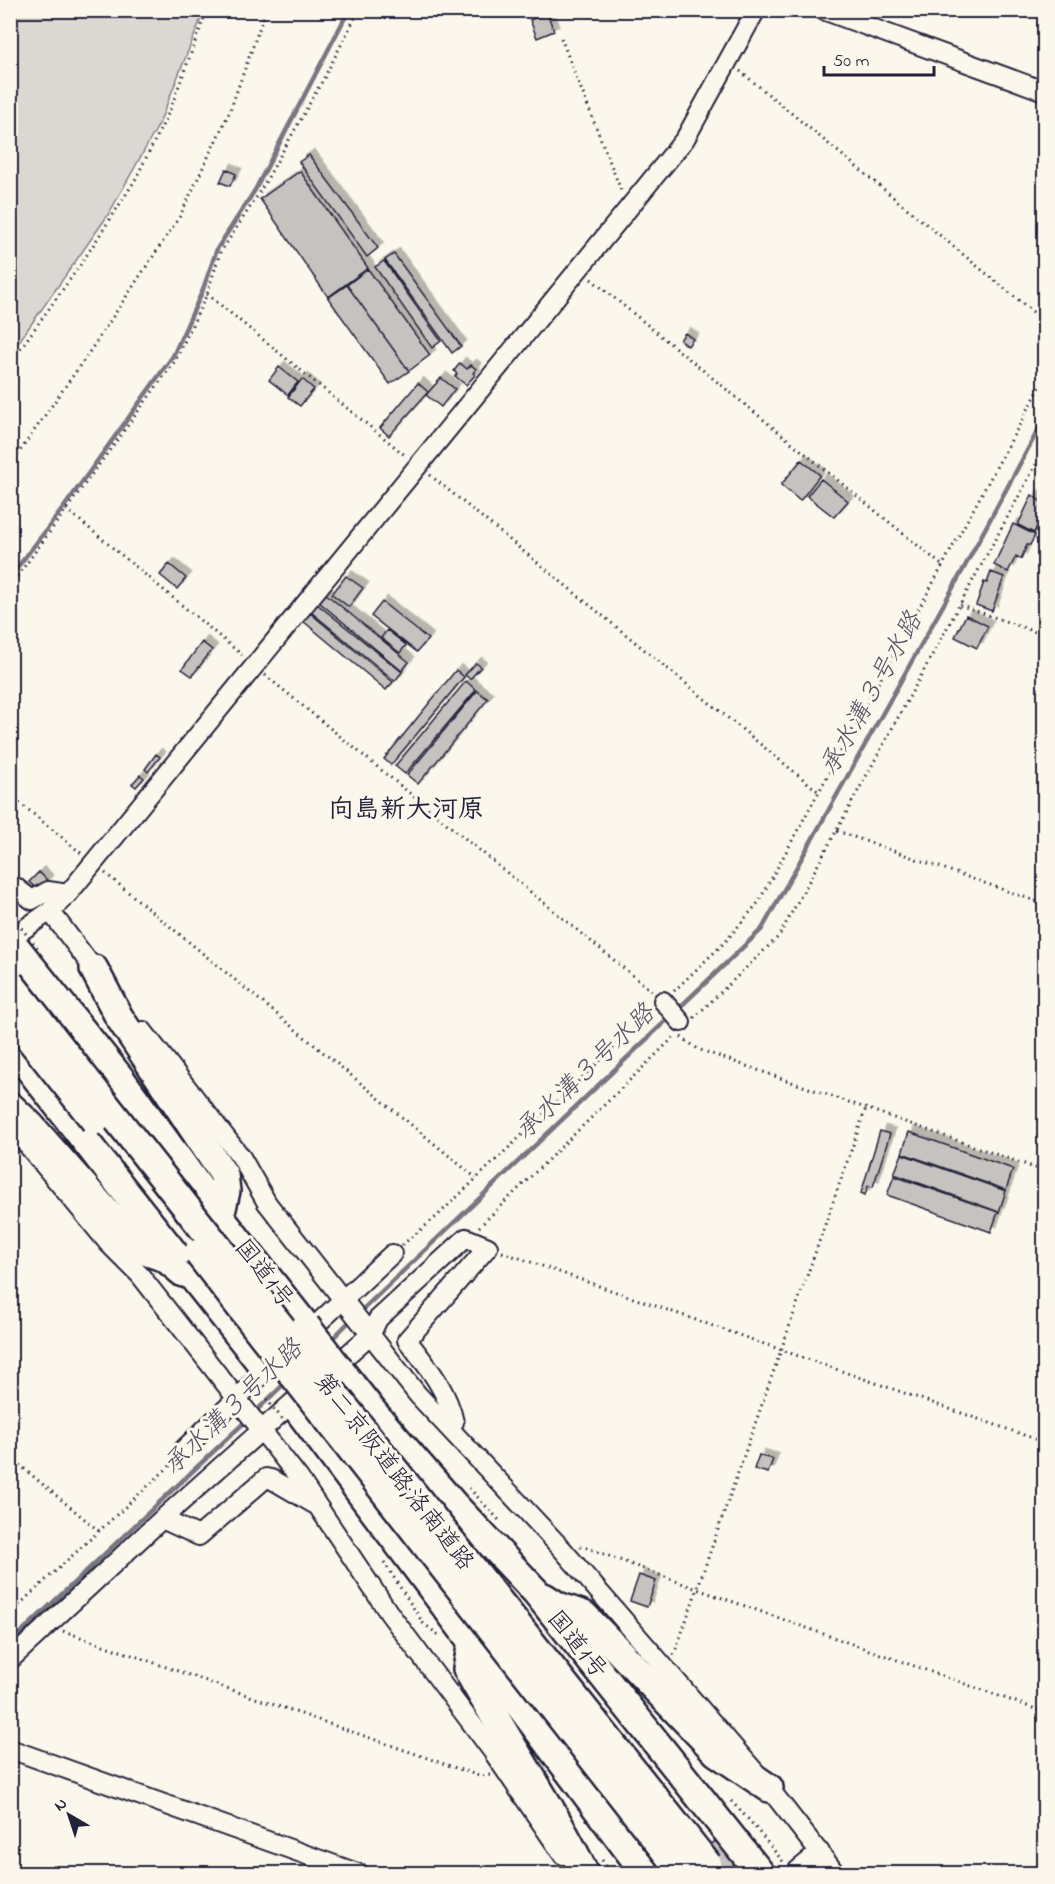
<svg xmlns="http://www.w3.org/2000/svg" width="1055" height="1884" font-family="'Indie Flower','Klee One',sans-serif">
<defs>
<filter id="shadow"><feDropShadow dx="5.5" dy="-5.5" stdDeviation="0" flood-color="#0004"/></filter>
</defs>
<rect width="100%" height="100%" fill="#fbf7ec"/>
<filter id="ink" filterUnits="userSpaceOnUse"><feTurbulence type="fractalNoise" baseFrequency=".0167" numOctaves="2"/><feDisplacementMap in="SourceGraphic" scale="12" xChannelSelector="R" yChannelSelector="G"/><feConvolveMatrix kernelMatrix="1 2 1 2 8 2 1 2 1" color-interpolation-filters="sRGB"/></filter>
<g filter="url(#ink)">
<path fill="#dbd8d3" stroke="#7e7d87" stroke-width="1.5" d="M11 10 204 11 159 124 108 215 11 353Z"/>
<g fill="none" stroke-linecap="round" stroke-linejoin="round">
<path stroke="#787681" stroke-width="4.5" d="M10 577 64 507 173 356 202 292 217 249 255 190 349 10
M678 1009 762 929 964 568 1044 419
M358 1314 672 1015
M330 1341 352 1319
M254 1413 287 1381
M10 1643 248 1419"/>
</g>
<path fill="#c6c2c0" stroke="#22223b" stroke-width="1.5" filter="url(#shadow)" d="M547 13 554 31 537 38 530 20Z
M309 155 378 248 367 257 299 162Z
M226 169 236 174 230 186 220 182Z
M300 171 368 268 328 297 260 199Z
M394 254 461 346 452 353 385 260Z
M384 261 441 341 432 348 375 267Z
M368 269 430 355 409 371 347 285Z
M347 285 409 371 390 384 328 298Z
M685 333 693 339 688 346 680 340Z
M460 363 467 369 471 365 476 369 473 373 475 375 466 385 455 376 457 374 454 371Z
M279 367 298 382 288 395 269 380Z
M441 378 455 389 441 407 426 395Z
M302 379 314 389 300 406 288 397Z
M418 383 428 392 389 436 380 428Z
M801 460 820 475 800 501 781 485Z
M821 479 848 501 834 517 807 496Z
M1032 495 1044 504V510L1034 533 1018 525Z
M1013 524 1035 535 1030 545H1027L1021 559 1016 556 1008 572 994 565Z
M169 564 186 578 177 589 160 575Z
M991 572 1004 577 992 611 976 605 984 582 987 583Z
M346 576 363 588 349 607 332 594Z
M326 594 409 662 402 671 319 602Z
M382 602 428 639 417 652 371 616Z
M317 604 402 672 395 681 311 612Z
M310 613 393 682 386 690 303 621Z
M966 615 988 626 977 648 955 637Z
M387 630 406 645 400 653 381 638Z
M202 642 212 650 192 676 182 669Z
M476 663 481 667 470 679 465 675Z
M456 670 464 677 391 765 384 759Z
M466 681 476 690 405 774 395 766Z
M477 691 488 699 418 784 407 775Z
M156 754 160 757 148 772 145 769Z
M140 775 144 778 136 787 132 784Z
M39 872 48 881 38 890 29 882Z
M880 1131 890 1134 873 1187 868 1186 865 1195 861 1193Z
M909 1132 1013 1169 1006 1190 902 1153Z
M902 1154 1006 1191 999 1212 894 1174Z
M894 1176 998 1212 991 1232 887 1195Z
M759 1455 773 1459 768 1473 754 1469Z
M639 1575 656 1581 647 1607 630 1601Z
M721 1837 740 1861 723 1874H673Z"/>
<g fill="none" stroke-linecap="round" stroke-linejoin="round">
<defs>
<path id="minor" d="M823 10 1044 91
M10 883 32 900 48 891 68 894
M50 911 100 977
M10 939 50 911 68 894 685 139 756 10
M663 1001 681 1022
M143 1031 241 1157 267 1203 418 1395 562 1549 769 1788 836 1874
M10 1124 109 1244 140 1275 299 1478 389 1613 493 1752 563 1855
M303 1337 392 1254
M329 1371 371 1334 378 1319 466 1238 488 1247 407 1340C427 1366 447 1389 454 1422L450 1427
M183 1450 278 1359
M162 1519 199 1536 266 1478 271 1479 314 1504
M10 1660 162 1519 301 1395
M10 1749 360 1874
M798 1870 820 1852"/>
<path id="highway" d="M10 940 121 1079 220 1217 306 1326
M94 969 119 1017 224 1175 226 1191 220 1217
M10 1044 101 1161 260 1362
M10 1106 30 1125 139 1249 165 1258 183 1273
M340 1370 374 1413 456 1507 536 1592 761 1874
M298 1410 646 1874
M544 1597 558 1606 584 1615 716 1752 769 1788
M472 1642 467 1669C505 1738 551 1803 585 1874"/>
</defs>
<use href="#minor" stroke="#22223b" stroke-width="22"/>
<use href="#highway" stroke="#22223b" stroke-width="32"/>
<path stroke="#22223b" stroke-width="3" stroke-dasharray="1.5 4.5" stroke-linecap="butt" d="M561 38 622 193
M740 71 1044 321
M591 279 943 566
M207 294 406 456
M10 363 81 264 134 182 170 110 207 10
M10 465 84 360 180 216 229 113 266 10
M430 475 819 792
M66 509 242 655
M10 586 175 361 207 294 220 253 258 195 324 78 359 10
M960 605 1044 635
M265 675 653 992
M10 795 81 853
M837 831 1044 904
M105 873 476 1178
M674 991 725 942 758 903 1044 380
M694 1018 779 936 1044 450
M681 1037 698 1049 1044 1171
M479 1227 674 1037
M402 1245 435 1218 651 1012
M502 1252 1044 1442
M10 1457 99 1531
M469 1488 499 1520
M580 1547H585L697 1589 1044 1712
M384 1562 423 1623 441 1637
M10 1613 174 1462
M63 1631 479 1776 491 1775
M674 1655 866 1108
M731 1801 750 1821 785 1864
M602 1860 611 1874"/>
<use href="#minor" stroke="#fbf7ec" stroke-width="18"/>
<use href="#highway" stroke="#fbf7ec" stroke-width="27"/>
<defs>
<path id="highway-bridge" d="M10 983 201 1226 708 1865
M10 1014 95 1121
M198 1253 683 1874
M306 1326 340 1370"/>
</defs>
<use href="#highway-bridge" stroke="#22223b" stroke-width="32" stroke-linecap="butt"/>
<path stroke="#22223b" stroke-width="3" stroke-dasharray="1.5 4.5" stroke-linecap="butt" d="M10 914 39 950
M247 1376 284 1421"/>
<use href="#highway-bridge" stroke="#fbf7ec" stroke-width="27"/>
</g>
</g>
<g text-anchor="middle" stroke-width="6" stroke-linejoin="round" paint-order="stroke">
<g font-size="24" fill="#22223b" stroke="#fbf7ec">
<text transform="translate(265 1273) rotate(52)" y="8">国道1号</text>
<text transform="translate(395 1471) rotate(52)" y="8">第二京阪道路;洛南道路</text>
<text transform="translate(578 1644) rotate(51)" y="8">国道1号</text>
</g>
<g font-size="26" font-style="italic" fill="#545364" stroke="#fbf7ec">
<text transform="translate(870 693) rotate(-61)" y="9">承水溝３号水路</text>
<text transform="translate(584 1071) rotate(-44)" y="9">承水溝３号水路</text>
<text transform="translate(232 1406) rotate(-44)" y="9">承水溝３号水路</text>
</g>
<g font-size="26" font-weight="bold" fill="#22223b" stroke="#fbf7ec">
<text x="406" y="817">向島新大河原</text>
</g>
</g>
<rect width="1055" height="1884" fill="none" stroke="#fbf7ec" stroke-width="36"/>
<rect x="18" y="18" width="1019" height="1848" fill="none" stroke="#22223b" stroke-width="2" filter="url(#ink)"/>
<g transform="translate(69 1815) rotate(321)" stroke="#fbf7ec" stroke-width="4.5" paint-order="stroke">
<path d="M0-4.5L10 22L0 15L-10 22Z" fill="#22223b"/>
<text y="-9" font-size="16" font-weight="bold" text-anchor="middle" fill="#22223b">N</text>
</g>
<path d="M824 66v9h110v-9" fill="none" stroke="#22223b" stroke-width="3"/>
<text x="833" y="66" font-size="18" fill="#22223b" stroke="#fbf7ec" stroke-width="4.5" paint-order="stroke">50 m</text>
</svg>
